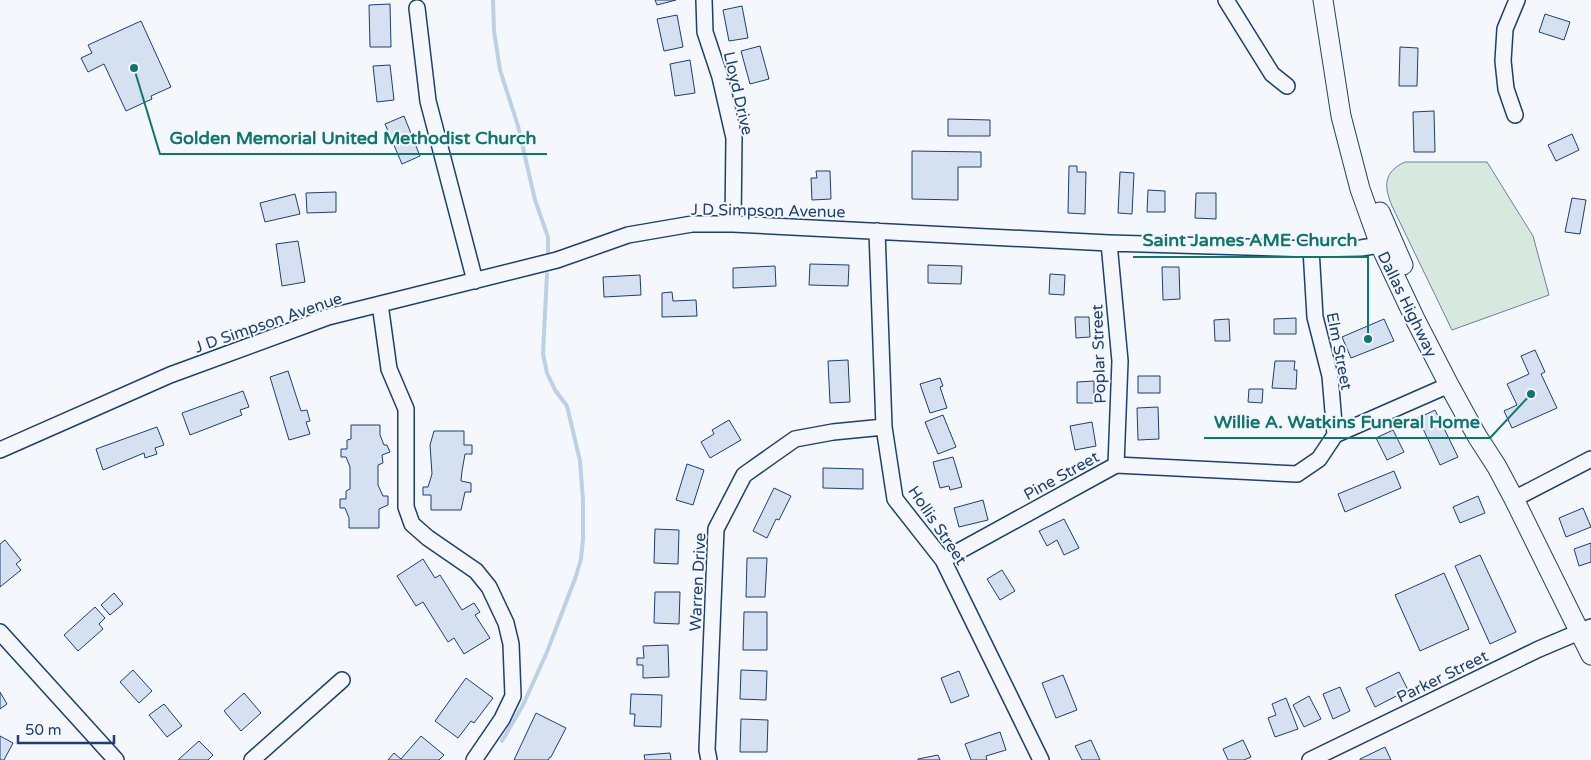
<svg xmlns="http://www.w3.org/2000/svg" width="1591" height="760" font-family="'Varela Round',sans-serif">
<rect width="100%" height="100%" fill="#f4f7fb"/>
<path fill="#d7e8df" stroke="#687fa3" d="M1405 162H1487L1533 236 1549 295 1452 330 1392 206C1384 187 1383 172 1405 162Z"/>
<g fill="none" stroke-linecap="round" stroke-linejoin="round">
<path stroke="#bed0e5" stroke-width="4" d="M493 0 494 31 500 70 518 126 535 200 548 237V252
M502 741 523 705 547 652 576 576 581 559 583 539V500L580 461 567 406 555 390 547 373 543 354 547 274"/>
</g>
<path fill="#d5e0f0" stroke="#1d3f73" d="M655 0H676L657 5Z
M390 4 391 47H370L369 5Z
M742 6 748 38 729 41 723 10Z
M1545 14 1570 22 1564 40 1539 32Z
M677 15 683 47 664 51 657 19Z
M141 21 171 87 151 96 152 99 126 111 104 64 88 72 81 58 92 53 88 45Z
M760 46 769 79 750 84 741 51Z
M1400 47 1418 48 1417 86H1399Z
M690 60 695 93 675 96 670 64Z
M390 65 394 100 377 102 373 66Z
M1434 111 1435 152H1414L1413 112Z
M404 116 420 156 402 164 385 124Z
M948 119 990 120V136H948Z
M1572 134 1579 150 1556 161 1548 145Z
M912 151 981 152V167H958V200L912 199Z
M1069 166H1077V172H1086L1085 214 1068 213Z
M816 171H830L831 199 812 200 811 178H817Z
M1120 172 1134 173 1132 214 1118 213Z
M1148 190 1165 191V212H1147Z
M336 192V212L307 213 306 193Z
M1196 193H1216V219L1195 218Z
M295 194 300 214 265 222 260 203Z
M1572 198 1586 200 1580 234 1565 232Z
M298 241 305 282 282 286 276 244Z
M810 264 849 265 848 286 809 285Z
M928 265 962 266 961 284 928 283Z
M775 266 776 286 733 288V268Z
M1162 267H1179L1180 299 1163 300Z
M1050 274 1065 275 1064 295 1049 294Z
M640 275 641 295 604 297 603 277Z
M672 292 673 301 696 300 697 316 662 317V293Z
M1075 317H1089L1090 337 1076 338Z
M1296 318V334H1274V319Z
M1229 319 1230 341H1215L1214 320Z
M1384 319 1394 341 1351 358 1342 337Z
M1535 350 1545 372 1541 374 1557 408 1512 428 1504 411 1517 405 1507 384 1529 374 1521 356Z
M848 360 850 402 830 403 828 361Z
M1275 361H1295L1294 370H1297L1296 389 1272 388Z
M288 371 301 411 307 410 310 421 306 422 310 434 289 440 270 377Z
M1138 376H1160V393H1138Z
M940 378 943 386 940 387 947 408 930 413 920 384Z
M1094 381V403H1077V382Z
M1249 389H1263L1262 403 1248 402Z
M243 391 249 407 240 410 242 415 190 435 182 413Z
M1158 407 1159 439 1138 440 1137 408Z
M1435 410 1458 457 1440 465 1418 418Z
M943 415 956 447 938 454 925 422Z
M729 420 741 440 710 458 701 442 714 434 712 430Z
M1092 422 1096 446 1075 450 1070 426Z
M351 425H380V435L384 445H387L390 452 382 455 383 463 378 465V485L383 496H388V505L379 509V528H349V518L345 508H340V499H346V491L350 489V467L346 457H341V449H347V440L351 439Z
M157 427 164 445 155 448 157 454 145 458 144 453 103 470 96 449Z
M1393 430 1404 452 1387 460 1376 438Z
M434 431H464V445H472V454H465L462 471 461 481 471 483V492H465L461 510H431V495H423V487H428L432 474 430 445Z
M953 457 962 487 950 490 949 486 940 488 933 462Z
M687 464 704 470 693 505 676 500Z
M823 468 863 469V489L823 488Z
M1394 471 1401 488 1345 512 1338 494Z
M774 488 791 496 779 520 776 519 767 538 753 531Z
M1478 496 1485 513 1460 523 1453 507Z
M983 500 988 520 959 527 954 508Z
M1583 508 1591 527 1566 537 1559 518Z
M1064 519 1079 548 1064 555 1057 540 1047 546 1039 531Z
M655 529 679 530 678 564 654 563Z
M5 540 21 560 16 564 21 570 0 587V544Z
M1591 543V562L1579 566 1574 549Z
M1480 555 1516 632 1490 644 1455 566Z
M747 558H767L765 597H746Z
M423 559 435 578 440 575 462 610 474 603 480 612 475 615 490 638 464 654 454 638 448 642 423 602 416 606 397 576Z
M1002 570 1015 591 1000 600 987 579Z
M1444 573 1469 629 1420 651 1395 595Z
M655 592H680L679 624 654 623Z
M114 593 123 604 110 615 101 605Z
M95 607 105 618 99 624 103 629 78 651 64 635Z
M744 612H767V650H743Z
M668 645 669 677 643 678V665H637V658H644L643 646Z
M133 670 152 691 139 703 120 682Z
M741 670 767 671 766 700 740 699Z
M959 671 969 696 951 703 941 678Z
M1399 672 1408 690 1375 707 1366 688Z
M1063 675 1077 710 1056 718 1042 683Z
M466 678 493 698 474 723 471 721 458 738 435 721Z
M1340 687 1350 711 1333 719 1323 694Z
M0 692 7 704 0 709Z
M244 693 261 713 241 731 224 711Z
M631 694 662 695 661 727 634 726 635 714H630Z
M1309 696 1321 719 1304 727 1293 705Z
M1286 698 1298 729 1275 737 1268 718 1276 715 1272 704Z
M164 704 182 726 167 737 149 715Z
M536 713 566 728 551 757H550L548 760H514Z
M741 719 768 720 767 752H740Z
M1000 732 1006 750 986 756 987 760H971L965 744Z
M0 736 13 743 4 760H0Z
M421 736 444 755 439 760H388L394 753 401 759Z
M1091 740 1100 760H1082L1075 746Z
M1243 740 1251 757 1244 760H1228L1223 749Z
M199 741 213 755 208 760H178Z
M1385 747 1391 760H1360V759Z
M670 753 671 760H645L644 755Z
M938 755 940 760H918V759Z"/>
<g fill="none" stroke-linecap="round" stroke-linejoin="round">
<defs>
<path id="minor" d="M704 0 705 32 720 77 734 138 733 224
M1226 0 1272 74 1287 86
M417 8 428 101 475 281
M1515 115 1506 89 1503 61 1505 29 1517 0
M877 231 884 427 895 499 943 560 1041 760
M1109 243 1120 361 1116 465
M380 304 389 369 406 409V507L412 524 428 538 476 571 489 587 506 623 511 644 513 696 502 719 474 760
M1335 435 1449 385
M0 450 170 375 328 317 557 260 628 235 692 224H733L1109 243 1311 249 1361 248 1380 245 1389 242
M1514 499 1591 459
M943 560 1116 465 1297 474 1319 459 1335 435 1330 376 1315 317 1311 249
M0 632 116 760
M252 760 342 680
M709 760 707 750 716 529 744 475 795 439 833 432 884 427
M1310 760 1539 649 1591 627"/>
<path id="major" d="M1323 0 1341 116 1360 189 1380 245 1415 319 1449 385 1477 436 1497 467 1514 499 1591 655
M1380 212 1403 265"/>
</defs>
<use href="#minor" stroke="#1d3f73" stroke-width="18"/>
<use href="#major" stroke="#1d3f73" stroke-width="21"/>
<use href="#minor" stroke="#f4f7fb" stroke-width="15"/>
<use href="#major" stroke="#f4f7fb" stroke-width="19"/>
</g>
<g text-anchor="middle" stroke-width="4" stroke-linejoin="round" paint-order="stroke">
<g font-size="16" fill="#1d3f73" stroke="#f4f7fb">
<text transform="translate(739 93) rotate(77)" y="6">Lloyd Drive</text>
<text transform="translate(768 210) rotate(1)" y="6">J D Simpson Avenue</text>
<text transform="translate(1408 304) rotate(64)" y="6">Dallas Highway</text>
<text transform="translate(268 322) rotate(-19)" y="6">J D Simpson Avenue</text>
<text transform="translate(1340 351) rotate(79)" y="6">Elm Street</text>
<text transform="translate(1098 354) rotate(-92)" y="6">Poplar Street</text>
<text transform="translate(1061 475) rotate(-29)" y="6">Pine Street</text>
<text transform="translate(938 525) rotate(56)" y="6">Hollis Street</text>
<text transform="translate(697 582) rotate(-87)" y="6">Warren Drive</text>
<text transform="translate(1442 676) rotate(-26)" y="6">Parker Street</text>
</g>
</g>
<path fill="none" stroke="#0f766e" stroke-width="2" d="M134 68L160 154H547M1368 339L1368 257H1133M1531 394L1490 438H1204"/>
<g fill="#0f766e" stroke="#f4f7fb" stroke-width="2">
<circle cx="134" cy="68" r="5"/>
<circle cx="1368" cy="339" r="5"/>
<circle cx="1531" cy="394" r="5"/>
</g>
<g font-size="18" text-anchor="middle" font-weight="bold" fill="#0f766e" stroke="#f4f7fb" stroke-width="4" stroke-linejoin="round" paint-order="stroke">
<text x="353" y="144">Golden Memorial United Methodist Church</text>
<text x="1250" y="246">Saint James AME Church</text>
<text x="1347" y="428">Willie A. Watkins Funeral Home</text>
</g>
<path d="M18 735v8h96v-8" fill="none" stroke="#1d3f73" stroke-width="2.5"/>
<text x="25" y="735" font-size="15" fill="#1d3f73" stroke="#f4f7fb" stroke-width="4" paint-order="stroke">50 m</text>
</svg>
